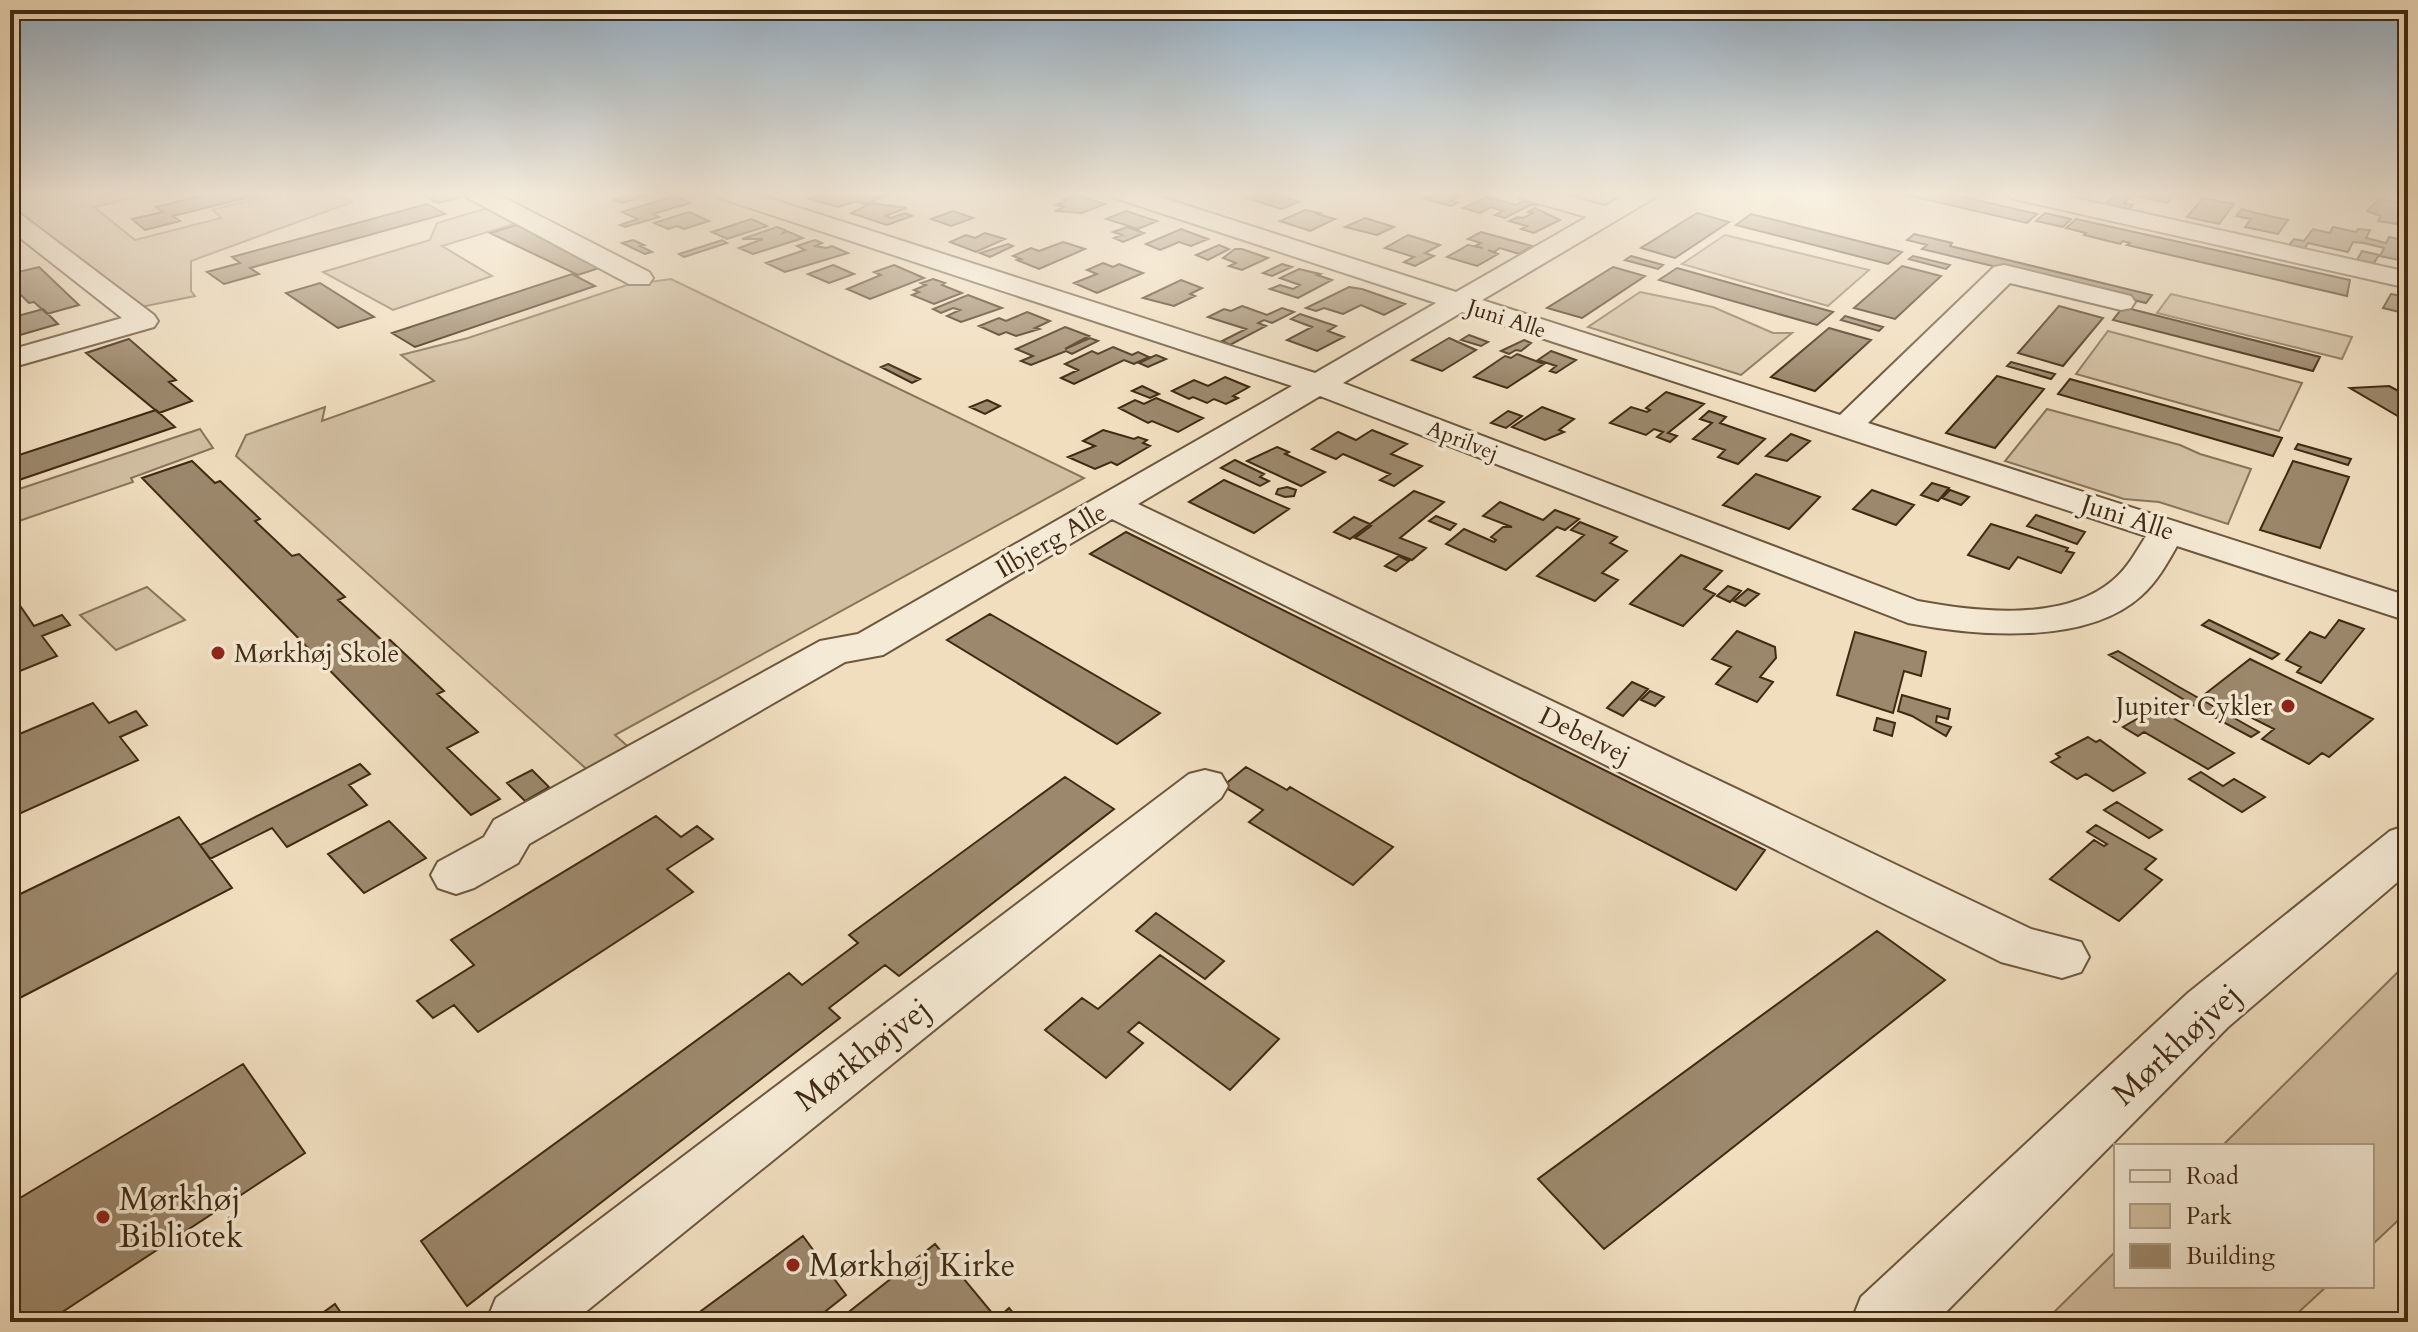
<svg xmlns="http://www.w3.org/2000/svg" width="2418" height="1332" font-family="Cardo,serif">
<rect width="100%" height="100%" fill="#f0debf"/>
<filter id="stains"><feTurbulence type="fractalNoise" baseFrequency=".0025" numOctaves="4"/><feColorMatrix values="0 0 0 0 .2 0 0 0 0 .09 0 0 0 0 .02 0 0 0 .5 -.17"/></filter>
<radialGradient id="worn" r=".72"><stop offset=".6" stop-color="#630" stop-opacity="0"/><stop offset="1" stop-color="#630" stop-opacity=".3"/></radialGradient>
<path fill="#d2bfa2" stroke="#89745a" stroke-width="2" d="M10 193H150L94 207 135 240 221 218 213 210C256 199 310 179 352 202L191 261V291L195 296 141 307 10 211Z
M494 206 523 221 442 246 492 276 393 310 323 272 430 240 437 223Z
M1725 235 1869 270 1828 306 1682 264Z
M671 279 1084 478 615 735 633 751 592 774 236 456 246 435 325 407 322 421 434 381 401 355 468 338 627 285Z
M1640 292 1713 307 1773 333H1792L1741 375 1588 327Z
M2171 294 2352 337 2342 359 2157 313Z
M2108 331 2302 383 2279 431 2076 374Z
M2047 409 2180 445 2200 454 2251 469 2228 524 2159 502 2124 499 2005 461Z
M200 429 213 448 131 478 133 482 10 524V492Z
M147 587 185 620 116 650 80 615Z
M2408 962V1211L2372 1245V1146H2222Z
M2116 1251V1286H2327L2288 1322H2044Z"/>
<path fill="#9c886c" stroke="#402a13" stroke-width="2" d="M212 193H265L173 216 180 221 145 230 132 219 163 212 156 207Z
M418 193H449L458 198 438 203Z
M623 193H652L623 203 614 200 628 195Z
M826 193H856L868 197 893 193 864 204 857 201 838 207 809 199Z
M1271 193 1299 202 1281 209 1247 198Z
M1435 193H1434H1466L1451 201 1458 202 1451 206 1424 199Z
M1898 193H1946L2037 214 2027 223Z
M2118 193 2119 194 2176 193 2167 203 2132 195 2124 203 2133 205 2128 210 2105 205Z
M1076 195 1105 204 1082 213 1055 211 1064 207 1056 205 1066 201 1063 200Z
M674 196 690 203 653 214 659 217 625 227 620 225 638 219 622 212Z
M1487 197 1516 205 1523 201 1540 205H1530L1505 218 1495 215 1503 211 1491 207 1480 213 1463 208Z
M2203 198 2234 204 2219 224 2187 217Z
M2379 199 2408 205V213H2405L2396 224 2378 221 2381 216 2367 211Z
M871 203 907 208 885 216 891 218 905 213 912 216 887 225 851 213Z
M427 204 445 214 250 268 259 274 224 284 207 272 240 263 232 257Z
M1535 208 1560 220 1534 233 1521 229 1527 226 1509 221 1518 217 1523 218 1533 213 1528 212Z
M2242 209 2256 213 2288 220 2278 234 2245 227 2251 219 2236 216Z
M1305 210 1320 213 1317 214 1335 219 1310 231 1280 221Z
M953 211 973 218 951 226 931 219Z
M1126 211 1157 221 1138 229 1106 219Z
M689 212 709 221 684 229 677 226 668 229 654 223Z
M1697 213 1729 222 1675 258 1641 248Z
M2045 213 2071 219 2063 227 2036 221Z
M1751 214 1902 252 1888 264 1736 225Z
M1365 218 1394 227 1377 235 1345 227Z
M751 219 767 226 727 239 712 232Z
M2076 219 2350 280 2347 296 2127 245 2130 243 2123 241 2120 244 2084 235 2086 233 2066 228Z
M520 224 578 253 573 255 599 268 578 275 490 233Z
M777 227 785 230 783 233 787 231 803 238 753 254 739 248 763 239H742Z
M1127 227 1144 233 1123 242 1114 238 1122 235 1113 232Z
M2333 227 2356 232 2358 229 2370 230 2366 238 2386 243 2389 237 2408 241V262L2380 256 2384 248 2364 243 2353 242 2348 252 2308 243 2305 248 2289 245 2294 239 2304 241 2313 229 2330 233Z
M1181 229 1208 239 1191 246 1179 242 1160 250 1146 244Z
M1481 232 1532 246 1519 254 1500 248 1494 252 1488 250 1498 254 1477 266 1447 257 1468 245 1483 248 1475 246 1481 243 1468 239Z
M985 233 1005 239 976 252 950 242 966 235 975 238Z
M1914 234 1952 243 1950 246 2152 295 2146 303 1922 249 1927 245 1907 240Z
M1408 235 1440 245 1425 253 1434 256 1415 266 1404 262 1414 257 1385 248Z
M633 240 644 245 640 246 652 252 645 254 622 243Z
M722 240 727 243 684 257 679 254Z
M815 240 822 243 815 246 826 248 832 246 848 253 785 272 766 263 805 250 797 246Z
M1063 242 1085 249 1039 269 1017 260 1021 259 1013 256 1031 248 1039 251Z
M1008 244 1013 246 990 257 980 253Z
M1219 245 1229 249 1208 260 1196 255Z
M1235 249H1242L1268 258 1242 270 1229 266 1236 263 1223 258Z
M2362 251 2379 255 2374 263 2357 260Z
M1631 256 1663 265 1658 269 1625 260Z
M1913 256 1950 265 1946 269 1909 259Z
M1103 263 1113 267 1119 264 1143 273 1097 293 1074 283 1097 274 1087 270Z
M1282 264 1292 267 1272 276 1263 273Z
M833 265 854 274 829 283 808 274Z
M894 265 924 278 870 299 847 289 881 275 874 272Z
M1902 266 1941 276 1895 319 1854 308Z
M39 267 79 305 47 314 34 302 29 303 10 284V274Z
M1613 267 1645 276 1582 318 1547 308Z
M1677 268 1833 312 1817 325 1659 280Z
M1299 269 1320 274 1317 275 1332 280 1298 298 1270 289 1280 285 1293 289 1300 285 1280 278Z
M572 274 595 286 415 347 392 333Z
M933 279 945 283 942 285 962 293 934 304 912 295 919 292 914 290 926 285 921 283Z
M1181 280 1202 288 1190 294 1195 296 1174 306 1143 298Z
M320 283 374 317 338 328 286 293Z
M1349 287 1362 289 1405 304 1384 315 1361 305 1343 314 1324 308 1316 311 1306 308Z
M2391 294 2408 297V314L2383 308Z
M968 295 1002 308 961 322 947 316 960 310 953 308 941 313 933 309Z
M1242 306 1267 315 1282 308 1294 312 1272 323 1264 320 1258 323 1266 326 1230 345 1222 341 1246 329 1208 317 1224 309 1231 311Z
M2059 306 2103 318 2063 366 2018 353Z
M2123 307 2320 357 2313 371 2113 320Z
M43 309 58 324 10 338V318Z
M1027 312 1050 321 1035 328 1039 329 1016 336 1006 332 999 335 979 326 999 318 1006 321Z
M1300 314 1336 326 1328 331 1344 337 1317 351 1287 340 1312 327 1291 319Z
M1845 316 1883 327 1879 331 1841 320Z
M1065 327 1089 336 1065 349 1090 338 1098 341 1072 354 1066 351 1031 365 1021 361 1033 356 1016 349Z
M1829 328 1871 340 1815 391 1771 377Z
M1469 335 1488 342 1481 346 1461 340Z
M1449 338 1476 350 1442 371 1412 360Z
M129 339 176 380 169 382 192 401 159 413 86 353Z
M1524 340 1531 343 1521 351 1516 350 1509 354 1501 351Z
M1113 347 1132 355 1138 352 1149 357 1134 364 1124 360 1074 384 1061 378 1078 370 1065 364 1092 351 1098 354Z
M1551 351 1576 360 1556 373 1550 371 1556 366 1538 360Z
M1517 354 1544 364 1507 388 1474 377 1505 356 1511 358Z
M1156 355 1166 359 1148 367 1139 363Z
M2011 362 2055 374 2051 379 2007 366Z
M888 364 920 379 912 383 881 367Z
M1997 376 2044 389 1995 448 1946 433Z
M1225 377 1249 387 1233 396 1238 398 1226 404 1214 399 1207 403 1193 397 1189 399 1172 391 1194 380 1208 386Z
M2070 379 2282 438 2273 456 2058 394Z
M1142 386 1159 394 1150 398 1132 391Z
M2389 386 2408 396V422L2350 388Z
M1666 392 1704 404 1668 433 1677 436 1670 442 1657 437 1663 432 1654 429 1646 435 1610 423 1631 407 1647 412 1650 410 1646 408Z
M1156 398 1203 418 1178 432 1152 421 1148 423 1119 408 1135 400 1144 404Z
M987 400 1000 406 985 414 970 407Z
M1542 407 1574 419 1559 430 1564 432 1545 440 1512 427Z
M156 410 175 427 10 483V458Z
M1508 411 1522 416 1506 428 1491 423Z
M1709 411 1726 417 1720 423 1765 439 1738 464 1718 457 1725 450 1693 439 1712 423 1700 419Z
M1103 430 1134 439 1138 437 1147 440 1143 443 1150 446 1117 465 1111 462 1095 469 1068 457 1095 446 1083 441Z
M1372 430 1407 444 1391 454 1422 466 1394 486 1380 480 1390 474 1343 454 1336 459 1312 449 1338 432 1356 440Z
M1791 434 1810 441 1787 461 1766 456Z
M2298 444 2351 459 2348 465 2295 449Z
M1277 447 1289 452 1285 454 1325 472 1301 486 1247 461Z
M1235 460 1264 474 1260 477 1269 481 1260 486 1221 468Z
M192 461 215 483 220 481 260 519 255 521 292 556 299 554 345 597 338 600 384 642 390 640 444 691 437 694 478 732 447 748 500 799 471 815 142 478Z
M2293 461 2349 477 2320 548 2260 530Z
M1756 474 1820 497 1789 529 1723 505Z
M1224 480 1289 509 1254 533 1189 502Z
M1932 483 1949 488 1938 501 1921 495Z
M1287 487 1296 490 1294 496 1285 497 1276 494 1278 489Z
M1872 490 1914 505 1896 525 1853 509Z
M1950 490 1969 497 1961 505 1942 498Z
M1414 491 1444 502 1400 538 1426 548 1412 560 1355 538 1371 526 1369 525 1350 539 1334 532 1354 517 1370 524Z
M1500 502 1543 520 1555 510 1579 519 1565 530 1557 527 1506 570 1446 544 1464 529 1494 542 1496 540 1491 537 1503 527H1512L1483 516Z
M2036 515 2085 532 2077 544 2027 526Z
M1436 516 1456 524 1450 530 1429 521Z
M1580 522 1617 537 1610 543 1627 551 1602 573 1618 580 1595 601 1537 576 1584 535 1571 530Z
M1991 524 2068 548 2066 551 2074 553 2061 573 2018 557 2009 569 1968 555Z
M1126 532 1765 850 1736 890 1090 554Z
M1681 555 1722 571 1704 589 1715 594 1683 626 1630 604Z
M1399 556 1409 561 1396 571 1385 566Z
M1728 586 1741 591 1730 602 1717 596Z
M1748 589 1759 594 1745 606 1734 601Z
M21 607 34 626 62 615 70 625 42 636 57 656 10 675V612Z
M990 614 1160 713 1117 744 947 640Z
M2209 620 2279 654 2272 659 2202 625Z
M2339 620 2364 629 2321 683 2297 672 2301 667 2286 660 2310 632 2325 638Z
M1737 631 1775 647 1776 658 1760 677 1773 682 1757 702 1716 684 1731 667 1712 659Z
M1855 632 1926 652 1921 676 1904 671 1893 713 1837 695Z
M2118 651 2179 687 2259 732 2251 737 2208 714 2109 655Z
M2250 659 2373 719 2329 757 2322 753 2309 764 2262 739 2274 729 2205 694Z
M1632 682 1648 689 1623 716 1607 708Z
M1650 691 1664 697 1655 706 1641 700Z
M1902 695 1950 709 1948 719 1937 716 1936 722 1951 727 1946 736 1912 716 1898 711Z
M93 703 109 723 136 711 147 725 120 737 138 760 10 818V738Z
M2156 708 2234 753 2208 769 2144 732 2138 736 2123 727Z
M1877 718 1895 723 1892 736 1874 730Z
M2088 737 2096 742 2100 740 2145 773 2113 791 2086 774 2077 779 2051 762 2060 757 2056 754Z
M360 764 370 774 349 785 367 805 287 847 272 828 210 859 200 845Z
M1246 767 1287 790 1290 787 1393 847 1353 885 1249 822 1263 810 1223 786Z
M532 770 549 787 525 801 507 783Z
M2201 772 2223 786 2234 779 2265 797 2242 812 2189 779Z
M1065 777 1114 809 899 976 885 965 829 1008 840 1018 467 1306 421 1241 789 973 802 985 858 943 849 935Z
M2117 802 2162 830 2149 838 2104 810Z
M656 816 681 837 697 826 713 839 667 869 693 892 478 1032 454 1005 433 1018 417 1001 474 965 451 940Z
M179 817 232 888 10 1003V899Z
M389 821 426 858 364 893 328 854Z
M2096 825 2156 859 2145 869 2162 880 2119 921 2050 879 2094 840 2104 846 2107 844 2087 832Z
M1156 913 1224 961 1205 979 1136 931Z
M1877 931 1945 980 1604 1249 1538 1179Z
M1160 955 1279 1039 1230 1090 1139 1022 1128 1032 1143 1043 1106 1078 1045 1030 1082 998 1098 1009Z
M243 1064 305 1153 47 1322H10V1204Z
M803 1236 846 1295 812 1322H686Z
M935 1244 997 1319 1009 1308 1021 1322H836Z
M335 1304 347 1322H310Z"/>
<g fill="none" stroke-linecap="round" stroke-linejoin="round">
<defs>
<path id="minor" d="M464 193H495L649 272 653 278 649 284H629L468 198Z
M716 193H753L1315 373 1436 303 1115 198 1111 193H1148L1456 292 1587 217 1520 198 1516 193H1556L1605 206 1628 193H1658L1654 198 1482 300 1840 415 1994 267 2004 265 2131 296 2135 302 2131 308 2121 310 2010 283 1868 423 2408 596V621L2177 546C2167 564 2156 583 2141 596 2086 646 1975 636 1908 623L1320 396 1138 504 2031 929 2081 942 2089 957 2081 972 2062 978 2001 962 1112 519 883 655 845 662 529 844 518 863 474 888 456 894 438 888 431 875 438 862 484 837 494 820 820 641 858 634 1292 386 720 198ZM1462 312 2146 536C2136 552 2127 569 2112 581 2063 622 1977 612 1918 601L1343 383Z
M2007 193H2052L2408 272V288L2019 200 2011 198Z
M10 211 19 213 154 315 158 321 154 327 10 368V350L122 318 10 230Z
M1205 770 1221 774 1228 786 1221 798 573 1322H486L496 1298 1189 774Z"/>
<path id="tertiary" d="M2408 825V873L2228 1027 1936 1322H1851L1861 1297 2188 993 2390 831Z"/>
</defs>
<use href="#minor" stroke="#6c573e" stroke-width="4"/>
<use href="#tertiary" stroke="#6c573e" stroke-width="4"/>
<use href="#minor" fill="#f5ead5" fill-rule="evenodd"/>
<use href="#tertiary" fill="#f5ead5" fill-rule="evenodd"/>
</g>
<linearGradient id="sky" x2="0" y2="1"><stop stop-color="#93acc0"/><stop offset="0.51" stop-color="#f8f0e2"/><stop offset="1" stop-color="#f8f0e2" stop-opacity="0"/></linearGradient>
<rect width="2418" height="380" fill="url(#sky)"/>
<g fill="#8f2418" stroke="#f5ead5" stroke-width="3">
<circle cx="218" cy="653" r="8"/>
<circle cx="2288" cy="706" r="8"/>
<circle cx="103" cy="1217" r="8"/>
<circle cx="793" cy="1265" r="8"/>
</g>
<g text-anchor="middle" stroke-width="7" stroke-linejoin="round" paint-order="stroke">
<g font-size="22" fill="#402a13" stroke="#f5ead5">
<text transform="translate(1507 318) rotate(18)" y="8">Juni Alle</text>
<text transform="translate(1463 440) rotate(21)" y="8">Aprilvej</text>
</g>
<g font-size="26" fill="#402a13" stroke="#f5ead5">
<text transform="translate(2128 517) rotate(18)" y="9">Juni Alle</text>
<text transform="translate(1051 540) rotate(-30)" y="9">Ilbjerg Alle</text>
<text transform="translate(1585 735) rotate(26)" y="9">Debelvej</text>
</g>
<g font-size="26" fill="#402a13" stroke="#f5ead5" text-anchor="start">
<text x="234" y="662">Mørkhøj Skole</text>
<text x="2272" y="715" text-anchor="end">Jupiter Cykler</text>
</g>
<g font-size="32" fill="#402a13" stroke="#f5ead5">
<text transform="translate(2176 1044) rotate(-43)" y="11">Mørkhøjvej</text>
<text transform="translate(862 1054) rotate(-38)" y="11">Mørkhøjvej</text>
</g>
<g font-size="32" fill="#402a13" stroke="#f5ead5" text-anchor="start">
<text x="119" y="1210">Mørkhøj<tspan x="119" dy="37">Bibliotek</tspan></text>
<text x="809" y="1276">Mørkhøj Kirke</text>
</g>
</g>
<rect width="2418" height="1332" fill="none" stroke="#f0debf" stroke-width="40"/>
<rect x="12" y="12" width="2394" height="1308" fill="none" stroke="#402a13" stroke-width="4"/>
<rect x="20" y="20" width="2378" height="1292" fill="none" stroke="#402a13" stroke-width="2"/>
<rect x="2114" y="1144" width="260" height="144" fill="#f5ead5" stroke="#ad9d87" stroke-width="2"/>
<rect x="2130" y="1170" width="40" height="12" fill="#f5ead5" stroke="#ad9d87" stroke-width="2"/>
<text x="2186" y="1184" font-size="24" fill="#402a13">Road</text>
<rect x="2130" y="1204" width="40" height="24" fill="#d2bfa2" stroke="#ad9d87" stroke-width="2"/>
<text x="2186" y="1224" font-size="24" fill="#402a13">Park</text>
<rect x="2130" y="1244" width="40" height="24" fill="#9c886c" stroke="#ad9d87" stroke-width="2"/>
<text x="2186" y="1264" font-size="24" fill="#402a13">Building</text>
<rect width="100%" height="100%" filter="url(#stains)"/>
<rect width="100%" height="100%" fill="url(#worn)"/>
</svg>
